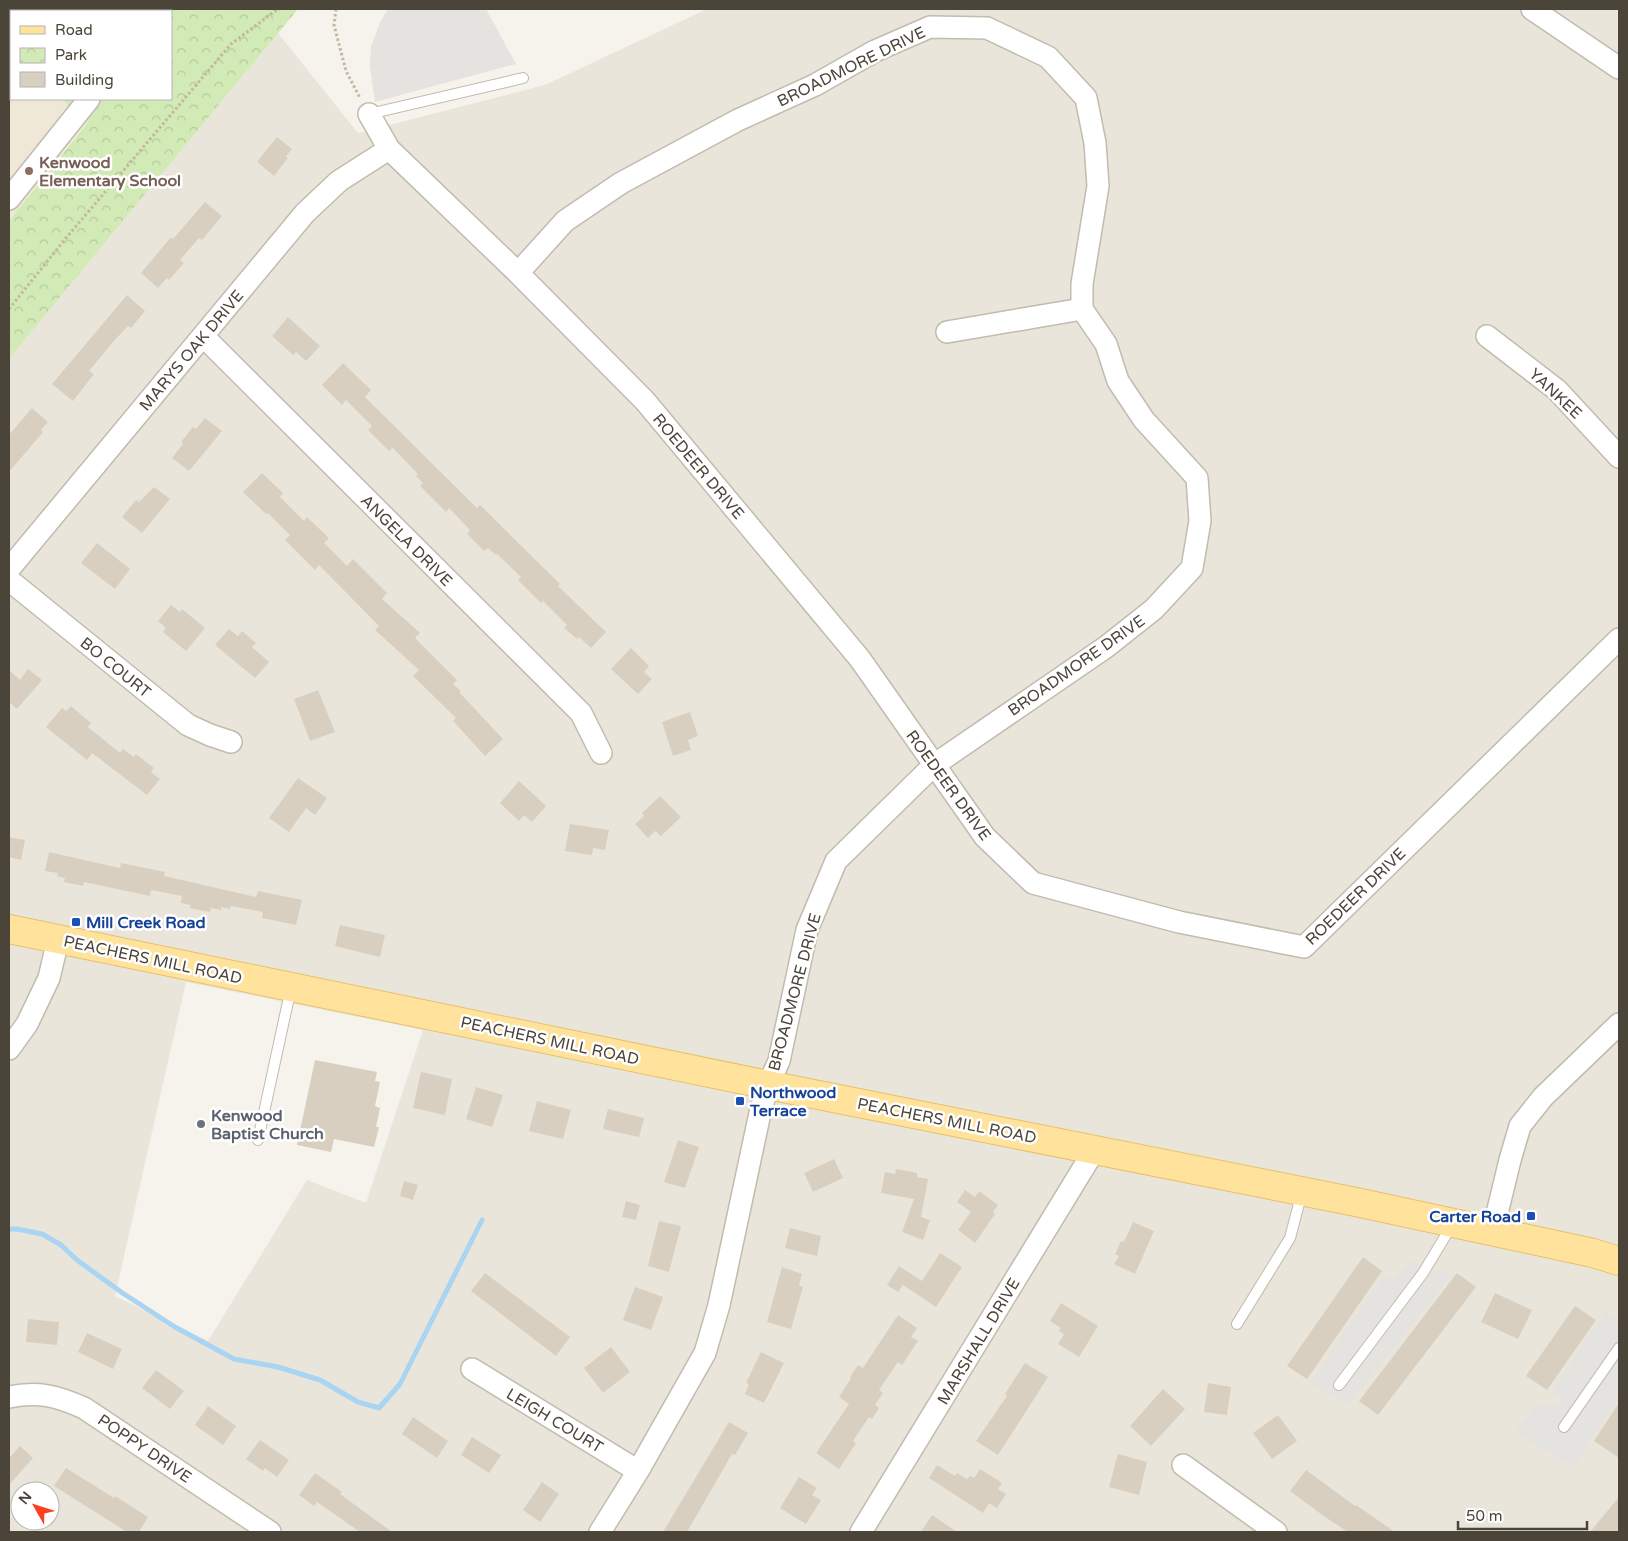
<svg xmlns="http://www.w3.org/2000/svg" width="1628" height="1541" font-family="'Varela Round',sans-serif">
<defs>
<pattern id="park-crowns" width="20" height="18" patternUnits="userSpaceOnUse" patternTransform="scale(1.25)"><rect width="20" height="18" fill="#d2eab5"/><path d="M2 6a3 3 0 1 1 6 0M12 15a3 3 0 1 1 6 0" fill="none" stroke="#b6ca9c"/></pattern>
</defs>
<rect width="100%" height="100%" fill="#f6f3ec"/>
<path fill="#eae5da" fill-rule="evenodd" d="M707 9H1619V1532H9V359L278 33 358 133 545 85ZM186 982 423 1030 366 1203 307 1180 208 1341 115 1296ZM20 1491H50V1521H20Z"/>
<path fill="#efe8d6" d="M9 78 11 79V99H61L88 121 9 221Z"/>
<path fill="url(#park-crowns)" d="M9 9H298L9 359V221L88 122 61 99H171V11H11V79L9 78Z"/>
<path fill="#d2eab5" d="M9 9H85L82 11H11V43L9 44Z"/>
<path fill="#e5e3e0" d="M388 9H486L516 64 375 102 370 66 371 47 380 22Z
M1410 1261 1451 1275 1348 1406 1310 1382 1383 1276 1390 1278 1395 1277Z
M1605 1312 1619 1321V1398L1573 1467 1514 1431 1539 1402 1548 1407H1555L1563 1402 1551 1393Z"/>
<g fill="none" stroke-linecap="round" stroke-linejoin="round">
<path stroke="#a9d4f2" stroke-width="5" d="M9 1229H17L42 1234 61 1245 77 1260 121 1292 175 1327 234 1359 278 1367 320 1380 358 1402 379 1408 400 1384 482 1220"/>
</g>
<path fill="#d8cfc1" d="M277 137 292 149 286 156 288 158 274 176 257 162Z
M205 202 222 216 202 240 199 238 180 260 184 263 169 280 167 278 158 288 141 273 171 237 173 239Z
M127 295 145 311 131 328 128 326 112 343 89 371 94 374 73 401 52 384Z
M288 317 320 346 306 361 296 352 293 355 272 336Z
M343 363 371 390 365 397 477 508 480 505 560 584 558 586 606 632 591 648 579 637 577 639 564 628 567 625 543 601 541 603 518 580 521 577 497 554 496 555 488 548 484 551 467 534 470 530 449 508 446 512 420 486 423 483 416 476 418 474 393 448 389 451 368 430 372 426 346 400 342 405 322 385Z
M32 408 48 422 41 430 43 432 9 472V435Z
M205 418 222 431 189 471 172 458 183 444 181 442 193 427 196 429Z
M262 473 283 493 280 497 304 521 307 517 329 538 324 543 347 566 353 559 387 593 382 599 420 633 415 638 457 680 453 684 461 691 459 692 503 739 485 756 453 721 456 718 413 676 419 670 375 630 379 626 319 565 315 570 285 540 290 535 268 513 266 514 243 492Z
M154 487 170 499 142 533 122 517 136 500 139 502Z
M97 543 130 569 115 589 81 563Z
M171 605 180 612 182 609 205 628 186 651 163 632 166 628 158 621Z
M229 629 238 636 242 631 256 643 252 647 269 662 255 678 215 645Z
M631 648 649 666 644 672 652 679 638 694 611 669Z
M28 669 42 680 17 709 9 702V670L20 680Z
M318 690 335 732 310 741 294 699Z
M71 706 91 723 88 727 120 753 123 749 134 757 136 754 154 768 151 772 160 779 147 795 92 753 87 760 46 727 62 708 66 711Z
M690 712 698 736 688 740 691 750 673 756 662 722Z
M298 778 327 798 315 815 306 808 289 832 269 818Z
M519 781 546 806 532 822 524 815 519 821 500 803Z
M660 796 681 817 661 836 655 831 648 838 635 824 644 816 642 813Z
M570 824 609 830 605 850 593 848 592 855 565 851Z
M9 837 25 840 21 860 9 857Z
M49 852 120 868 121 863 165 872 164 876 256 897 258 891 302 900 296 925 262 918 263 912 231 906 230 909 221 907V910L211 908 210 912 190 908 191 905 181 903 182 896 151 890 150 896 84 882 83 886 64 882 65 878 57 876 58 873 45 871Z
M340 925 385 935 380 957 335 946Z
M315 1060 377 1072 375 1081 380 1082 375 1106 380 1108 376 1127H379L374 1147 334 1139 331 1152 297 1145Z
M421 1072 452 1079 445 1115 413 1108Z
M476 1087 503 1095 492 1127 466 1119Z
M537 1101 571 1110 563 1139 529 1131Z
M608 1109 644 1118 639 1137 603 1129Z
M678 1140 699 1147 685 1188 664 1182Z
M834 1159 843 1178 813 1192 804 1173Z
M896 1169 917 1173V1177L928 1179 921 1217 930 1220 923 1240 902 1232 914 1199 881 1193 885 1172 895 1174Z
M404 1181 418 1185 413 1200 400 1196Z
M965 1190 975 1197 979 1191 998 1205 993 1212 995 1214 975 1243 958 1230 971 1212 957 1202Z
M626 1201 640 1205 636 1220 622 1217Z
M659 1221 681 1226 669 1272 648 1266Z
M1133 1222 1154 1231 1135 1274 1114 1264 1119 1256 1115 1254 1121 1241 1124 1242Z
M790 1228 821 1236 817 1256 785 1248Z
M940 1253 962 1267 936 1307 903 1285 898 1292 887 1285 899 1266 922 1281Z
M1363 1257 1382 1271 1307 1379 1287 1366Z
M782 1267 802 1274 799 1286 803 1287 791 1329 767 1322Z
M485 1273 570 1337 556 1356 471 1291Z
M1457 1273 1476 1287 1378 1415 1359 1401Z
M635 1287 663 1297 651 1330 623 1320Z
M1495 1293 1532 1310 1518 1339 1481 1322Z
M1061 1303 1098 1326 1079 1357 1058 1344 1064 1334 1059 1331 1061 1328 1050 1321Z
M1575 1306 1596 1320 1547 1390 1526 1376Z
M898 1315 917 1328 911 1337 918 1341 902 1365 898 1362 879 1390 883 1393 875 1405 879 1408 872 1419 869 1417 853 1441 856 1443 839 1469 816 1453 849 1404 839 1397 851 1378 850 1377 858 1365 863 1368Z
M28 1319 59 1322 57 1345 26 1342Z
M87 1333 122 1349 113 1369 78 1352Z
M611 1347 630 1372 603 1393 584 1368Z
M761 1352 784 1363 764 1403 745 1394 749 1384 746 1383Z
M1025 1363 1048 1377 998 1455 976 1441 1007 1396 1005 1394Z
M156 1370 184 1391 170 1409 142 1388Z
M1208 1383 1231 1387 1227 1415 1204 1412Z
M1163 1389 1185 1409 1151 1446 1130 1426Z
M1619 1403V1458L1594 1441Z
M208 1406 236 1426 223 1445 195 1425Z
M1278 1415 1297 1441 1272 1459 1253 1433Z
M413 1417 448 1441 437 1458 402 1434Z
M729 1422 748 1433 735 1455 732 1454 687 1532H663Z
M472 1437 501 1455 489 1473 461 1455Z
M260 1440 289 1460 277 1477 265 1468 263 1471 246 1459Z
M20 1446 33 1458 9 1485V1458Z
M1118 1454 1147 1462 1139 1495 1109 1487Z
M937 1465 955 1476 957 1473 967 1479 970 1476 974 1478 980 1469 1002 1483 998 1489 1006 1494 997 1508 989 1503 983 1513 929 1478Z
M66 1468 114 1498 115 1496 148 1517 139 1532H127L54 1486Z
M1306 1470 1355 1506 1356 1505 1395 1532H1348L1325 1517 1290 1491Z
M315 1473 342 1492 340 1494 392 1532H360L317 1502 314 1506 299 1495Z
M799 1477 817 1488 812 1495 821 1500 806 1524 780 1508Z
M542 1482 559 1494 540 1522 523 1510Z
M1619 1497V1532H1590Z
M932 1515 957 1532H921Z"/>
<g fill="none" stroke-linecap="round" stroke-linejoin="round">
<defs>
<path id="service" d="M369 114 523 78
M258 1140 291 988
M1237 1324 1290 1238 1302 1192
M1339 1385 1423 1273 1452 1225
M1564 1427 1619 1348"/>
<path id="minor" d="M1532 9 1619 68
M158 11 160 9
M369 114 389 149 518 273 645 401 860 659 985 837 1033 883 1179 922 1304 947 1619 639
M9 199 89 99
M518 273 565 221 621 183 738 120 815 85 875 51 930 27 987 28 1048 57 1086 98 1095 143 1098 186 1082 284V309L1106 344 1118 381 1144 420 1197 478 1200 521 1192 568 1154 609 1106 647 934 765 836 861 807 930 779 1061 768 1085 760 1113 719 1305 705 1353 638 1471 600 1532
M947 332 1082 309
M203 336 581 713 601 753
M1487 336 1557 390 1619 457
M9 569 305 213 339 181 389 149
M9 580 188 725 210 735 231 742
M9 1049 27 1024 49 978 58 940
M1493 1230 1510 1160 1520 1126 1543 1097 1619 1024
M472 1369 638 1471
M9 1397C38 1391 57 1396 84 1408L270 1532
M1183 1465 1276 1532
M861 1532 1095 1149"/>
<path id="primary" d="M9 929 768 1085 1356 1202 1593 1253 1619 1261"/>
</defs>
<use href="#service" stroke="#c2bbae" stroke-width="12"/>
<use href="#minor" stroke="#c2bbae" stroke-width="24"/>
<use href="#primary" stroke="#e6c16a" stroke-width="30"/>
<path stroke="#c4b79f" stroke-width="3" stroke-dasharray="2.5 2.5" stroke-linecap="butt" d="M336 9 334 25 346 71 360 98
M9 309 66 238 231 44 275 11 280 9"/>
<use href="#service" stroke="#fff" stroke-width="10"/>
<use href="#minor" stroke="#fff" stroke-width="21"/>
<use href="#primary" stroke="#ffe39c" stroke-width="28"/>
</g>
<circle fill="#8d6e63" stroke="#fff" stroke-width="2" cx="29" cy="171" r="5"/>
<g fill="#1a4fb4" stroke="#fff" stroke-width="2">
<rect x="71" y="917" width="10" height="10" rx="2.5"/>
<rect x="735" y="1096" width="10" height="10" rx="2.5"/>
<rect x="1526" y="1211" width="10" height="10" rx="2.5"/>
</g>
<circle fill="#6b7280" stroke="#fff" stroke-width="2" cx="201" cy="1124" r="5"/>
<g text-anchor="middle" stroke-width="5" stroke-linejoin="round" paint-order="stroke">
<g font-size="16" fill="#4b4439" stroke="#fff">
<text transform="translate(851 66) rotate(-26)" y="6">BROADMORE DRIVE</text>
<text transform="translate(191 350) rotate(-50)" y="6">MARYS OAK DRIVE</text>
<text transform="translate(1556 393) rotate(43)" y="6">YANKEE</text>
<text transform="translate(699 466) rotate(50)" y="6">ROEDEER DRIVE</text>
<text transform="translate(407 540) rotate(45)" y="6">ANGELA DRIVE</text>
<text transform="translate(1076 665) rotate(-35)" y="6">BROADMORE DRIVE</text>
<text transform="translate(116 667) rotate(39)" y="6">BO COURT</text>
<text transform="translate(949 785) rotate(54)" y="6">ROEDEER DRIVE</text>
<text transform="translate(1355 896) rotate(-44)" y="6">ROEDEER DRIVE</text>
<text transform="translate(153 959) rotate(12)" y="6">PEACHERS MILL ROAD</text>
<text transform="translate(794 992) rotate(-75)" y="6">BROADMORE DRIVE</text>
<text transform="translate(550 1040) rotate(12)" y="6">PEACHERS MILL ROAD</text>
<text transform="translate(947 1120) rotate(11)" y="6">PEACHERS MILL ROAD</text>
<text transform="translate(978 1341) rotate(-59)" y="6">MARSHALL DRIVE</text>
<text transform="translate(555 1420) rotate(31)" y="6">LEIGH COURT</text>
<text transform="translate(145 1448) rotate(34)" y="6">POPPY DRIVE</text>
</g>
<g font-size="16" font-weight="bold" fill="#785e54" stroke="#fff" text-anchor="start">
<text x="39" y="168">Kenwood<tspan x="39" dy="18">Elementary School</tspan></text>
</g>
<g font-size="16" font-weight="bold" fill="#164399" stroke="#fff" text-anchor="start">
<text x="86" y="928">Mill Creek Road</text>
<text x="750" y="1098">Northwood<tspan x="750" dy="18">Terrace</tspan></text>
<text x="1521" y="1222" text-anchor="end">Carter Road</text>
</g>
<g font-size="16" font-weight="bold" fill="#5b616d" stroke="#fff" text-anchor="start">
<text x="211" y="1121">Kenwood<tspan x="211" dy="18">Baptist Church</tspan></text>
</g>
</g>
<rect width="1628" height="1541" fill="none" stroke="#4b4439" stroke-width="20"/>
<rect x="10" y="10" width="162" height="90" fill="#ffffff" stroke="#b7b4b0"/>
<rect x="20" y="26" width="25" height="8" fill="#ffe39c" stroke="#b7b4b0"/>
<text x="55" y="35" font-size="15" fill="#4b4439">Road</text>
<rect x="20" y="48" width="25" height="15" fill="url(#park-crowns)" stroke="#b7b4b0"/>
<text x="55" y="60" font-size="15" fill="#4b4439">Park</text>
<rect x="20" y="72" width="25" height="15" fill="#d8cfc1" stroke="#b7b4b0"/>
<text x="55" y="85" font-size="15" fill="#4b4439">Building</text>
<g transform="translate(35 1506) rotate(309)"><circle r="24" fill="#ffffff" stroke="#b7b4b0"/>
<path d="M0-4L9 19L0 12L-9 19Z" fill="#fc3f1d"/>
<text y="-8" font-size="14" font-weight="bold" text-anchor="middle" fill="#4b4439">N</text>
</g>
<path d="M1458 1521v8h129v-8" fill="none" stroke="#4b4439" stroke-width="2.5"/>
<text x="1466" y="1521" font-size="15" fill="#4b4439" stroke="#ffffff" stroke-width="4" paint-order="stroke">50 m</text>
</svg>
